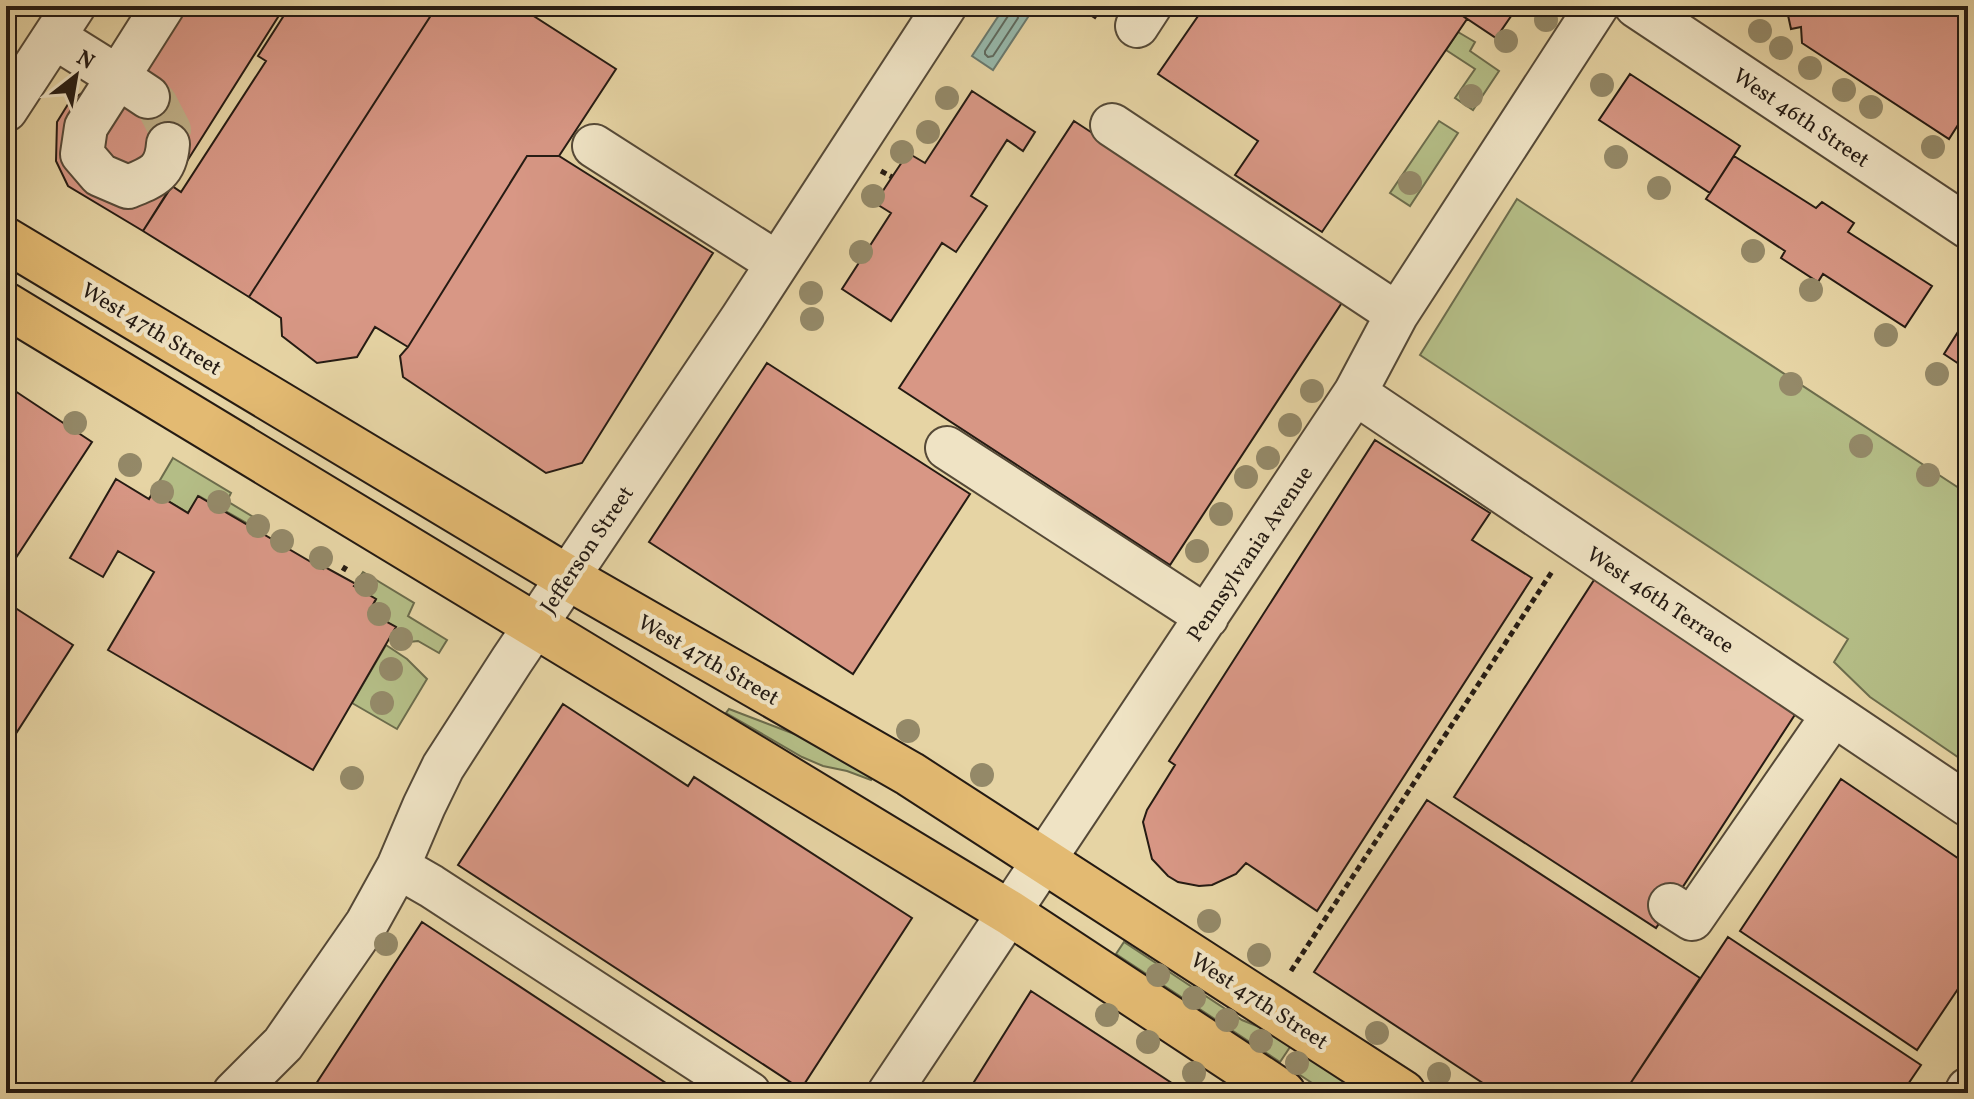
<svg xmlns="http://www.w3.org/2000/svg" width="1974" height="1099" font-family="Vollkorn,serif">
<rect width="100%" height="100%" fill="#e6d4a4"/>
<filter id="stains"><feTurbulence type="fractalNoise" baseFrequency=".0025" numOctaves="4"/><feColorMatrix values="0 0 0 0 .2 0 0 0 0 .09 0 0 0 0 .02 0 0 0 .5 -.17"/></filter>
<radialGradient id="worn" r=".72"><stop offset=".6" stop-color="#630" stop-opacity="0"/><stop offset="1" stop-color="#630" stop-opacity=".3"/></radialGradient>
<path fill="#b4bd86" stroke="#6c6c4c" stroke-width="2" d="M1458 32 1475 42 1470 51 1499 71 1473 110 1455 98 1475 69 1446 50Z
M1439 121 1458 133 1410 206 1390 193Z
M1517 199 1968 494V764L1870 697 1834 662 1848 639 1420 355Z
M173 458 231 493 227 501 268 526 264 533 199 496 188 513 153 492Z
M363 572 414 603 408 616 447 640 439 653 418 641 409 642 406 647 390 637 395 627 369 612 376 599 354 586Z
M386 645 407 659 427 679 397 729 352 703Z
M729 709 797 735 874 775 871 780 847 771 823 766 802 757 726 713Z
M1124 942 1242 1020 1294 1041 1280 1062 1116 954Z
M1302 1045 1369 1093H1327L1288 1067Z"/>
<path fill="#96b8ab" stroke="#69796e" stroke-width="2" d="M1005 6H1019L1030 14 993 70 972 56Z"/>
<g fill="none" stroke-linecap="round" stroke-linejoin="round">
<path stroke="#5e6a5f" stroke-width="2" d="M1013 11 1017 14 1018 18 993 56 988 57 985 54V51L1010 13Z"/>
</g>
<path fill="#d89785" stroke="#251b13" stroke-width="2" d="M141 6H285L143 231 68 186 56 161 57 122 70 101 88 89Z
M290 6 300 10 302 6H437L249 297 143 231 172 186 181 192 266 61 258 56Z
M437 6H518L616 69 559 156H527L408 347 375 327 357 357 317 363 282 336 281 318 249 297Z
M1077 6H1103L1095 18Z
M1205 6H1448L1467 19 1322 232 1235 175 1258 141 1158 74Z
M1448 6H1518L1496 38Z
M1786 6H1943L1962 19 1968 17V116L1965 114 1949 139 1802 43 1801 27 1791 29Z
M1630 74 1740 146 1710 193 1599 120Z
M972 91 1035 132 1023 151 1007 140 971 196 987 206 956 252 942 243 891 321 842 289 891 213 875 203 892 177 908 153 925 163Z
M1074 121 1345 298 1170 565 899 388Z
M527 156H559L713 253 582 463 546 473 403 377 400 356 408 347Z
M1734 156 1816 208 1822 202 1854 223 1848 232 1932 286 1905 327 1823 274 1818 282 1781 258 1785 251 1706 199Z
M1968 316V370L1944 354Z
M767 363 970 494 853 674 649 542Z
M6 385 92 442 6 573Z
M1375 440 1490 513 1472 540 1532 578 1317 911 1246 863 1236 874 1212 885 1199 886 1178 882 1168 876 1152 859 1143 822 1147 810 1175 765 1169 761Z
M116 479 149 499 153 492 188 513 198 496 323 569 325 567 356 584 354 586 376 599 369 612 396 627 313 770 108 650 154 572 118 551 103 577 70 558Z
M1596 577 1798 710 1656 928 1454 797Z
M6 602 73 645 6 749Z
M563 704 688 786 694 777 912 918 801 1089 458 865Z
M1841 779 1968 865V974L1917 1050 1740 931Z
M1427 800 1700 978 1624 1093H1498L1314 972Z
M422 922 681 1093H310Z
M1728 937 1921 1065 1902 1093H1624Z
M1031 991 1187 1093H990L974 1082Z
M974 1082 990 1093H966Z"/>
<g fill="none" stroke-linecap="round" stroke-linejoin="round">
<path stroke="#bfaf87" stroke-width="42" stroke-dasharray="42 21" stroke-linecap="butt" d="M148 97 156 103 170 130 168 144"/>
<defs>
<path id="minor" d="M1636 6 1968 227
M1137 26 1150 6
M54 37 118 77 86 127 82 154 100 175 128 187C152 177 166 173 168 144
M148 97 118 77 163 6
M6 110 74 6
M1112 125 1397 314
M594 146 777 263
M1355 393 1968 805
M947 448 1207 617
M398 867 431 886 749 1093
M1670 905 1692 919 1833 715
M234 1093 283 1044 367 923 398 867 424 806 443 767 512 660 742 318 945 6
M889 1093 1355 393 1397 314 1597 6
M1966 1093 1968 1089"/>
<path id="major" d="M6 240 567 577 910 774 1403 1093
M6 305 1010 913 1283 1093"/>
</defs>
<use href="#minor" stroke="#554937" stroke-width="46"/>
<use href="#major" stroke="#251b13" stroke-width="48"/>
<path stroke="#251b13" stroke-width="5" stroke-dasharray="6 4" stroke-linecap="butt" d="M881 171 892 177
M343 571 346 566
M1291 971 1553 570"/>
<use href="#minor" stroke="#efe3c4" stroke-width="42"/>
<use href="#major" stroke="#e3ba72" stroke-width="44"/>
</g>
<g fill="#948968">
<circle cx="1546" cy="20" r="12"/>
<circle cx="1760" cy="31" r="12"/>
<circle cx="1506" cy="41" r="12"/>
<circle cx="1781" cy="48" r="12"/>
<circle cx="1810" cy="68" r="12"/>
<circle cx="1602" cy="85" r="12"/>
<circle cx="1844" cy="90" r="12"/>
<circle cx="1471" cy="96" r="12"/>
<circle cx="947" cy="98" r="12"/>
<circle cx="1871" cy="107" r="12"/>
<circle cx="928" cy="132" r="12"/>
<circle cx="1933" cy="147" r="12"/>
<circle cx="902" cy="152" r="12"/>
<circle cx="1616" cy="157" r="12"/>
<circle cx="1410" cy="183" r="12"/>
<circle cx="1659" cy="188" r="12"/>
<circle cx="873" cy="196" r="12"/>
<circle cx="1753" cy="251" r="12"/>
<circle cx="861" cy="252" r="12"/>
<circle cx="1811" cy="290" r="12"/>
<circle cx="811" cy="293" r="12"/>
<circle cx="812" cy="319" r="12"/>
<circle cx="1886" cy="335" r="12"/>
<circle cx="1937" cy="374" r="12"/>
<circle cx="1791" cy="384" r="12"/>
<circle cx="1312" cy="391" r="12"/>
<circle cx="75" cy="423" r="12"/>
<circle cx="1290" cy="425" r="12"/>
<circle cx="1861" cy="446" r="12"/>
<circle cx="1268" cy="458" r="12"/>
<circle cx="130" cy="465" r="12"/>
<circle cx="1928" cy="475" r="12"/>
<circle cx="1246" cy="477" r="12"/>
<circle cx="162" cy="492" r="12"/>
<circle cx="219" cy="502" r="12"/>
<circle cx="1221" cy="514" r="12"/>
<circle cx="258" cy="526" r="12"/>
<circle cx="282" cy="541" r="12"/>
<circle cx="1197" cy="551" r="12"/>
<circle cx="321" cy="558" r="12"/>
<circle cx="366" cy="585" r="12"/>
<circle cx="379" cy="614" r="12"/>
<circle cx="401" cy="639" r="12"/>
<circle cx="391" cy="669" r="12"/>
<circle cx="382" cy="703" r="12"/>
<circle cx="908" cy="731" r="12"/>
<circle cx="982" cy="775" r="12"/>
<circle cx="352" cy="778" r="12"/>
<circle cx="1209" cy="921" r="12"/>
<circle cx="386" cy="944" r="12"/>
<circle cx="1259" cy="955" r="12"/>
<circle cx="1158" cy="975" r="12"/>
<circle cx="1194" cy="998" r="12"/>
<circle cx="1107" cy="1015" r="12"/>
<circle cx="1227" cy="1020" r="12"/>
<circle cx="1377" cy="1033" r="12"/>
<circle cx="1261" cy="1041" r="12"/>
<circle cx="1148" cy="1042" r="12"/>
<circle cx="1297" cy="1063" r="12"/>
<circle cx="1194" cy="1073" r="12"/>
<circle cx="1439" cy="1074" r="12"/>
</g>
<g text-anchor="middle" stroke-width="8" stroke-linejoin="round" paint-order="stroke">
<g font-size="22" fill="#251b13" stroke="#efe3c4">
<text transform="translate(1802 117) rotate(34)" y="8">West 46th Street</text>
<text transform="translate(152 328) rotate(31)" y="8">West 47th Street</text>
<text transform="translate(586 549) rotate(-56)" y="8">Jefferson Street</text>
<text transform="translate(1249 553) rotate(-56)" y="8">Pennsylvania Avenue</text>
<text transform="translate(1661 599) rotate(34)" y="8">West 46th Terrace</text>
<text transform="translate(709 659) rotate(30)" y="8">West 47th Street</text>
<text transform="translate(1260 1000) rotate(33)" y="8">West 47th Street</text>
</g>
</g>
<rect width="1974" height="1099" fill="none" stroke="#e6d4a4" stroke-width="32"/>
<rect x="8" y="8" width="1958" height="1083" fill="none" stroke="#251b13" stroke-width="4"/>
<rect x="16" y="16" width="1942" height="1067" fill="none" stroke="#251b13" stroke-width="2"/>
<g transform="translate(76 76) rotate(31)" stroke="#efe3c4" stroke-width="6" paint-order="stroke">
<path d="M0-6L14 30L0 20L-14 30Z" fill="#251b13"/>
<text y="-12" font-size="22" font-weight="bold" text-anchor="middle" fill="#251b13">N</text>
</g>
<rect width="100%" height="100%" filter="url(#stains)"/>
<rect width="100%" height="100%" fill="url(#worn)"/>
</svg>
